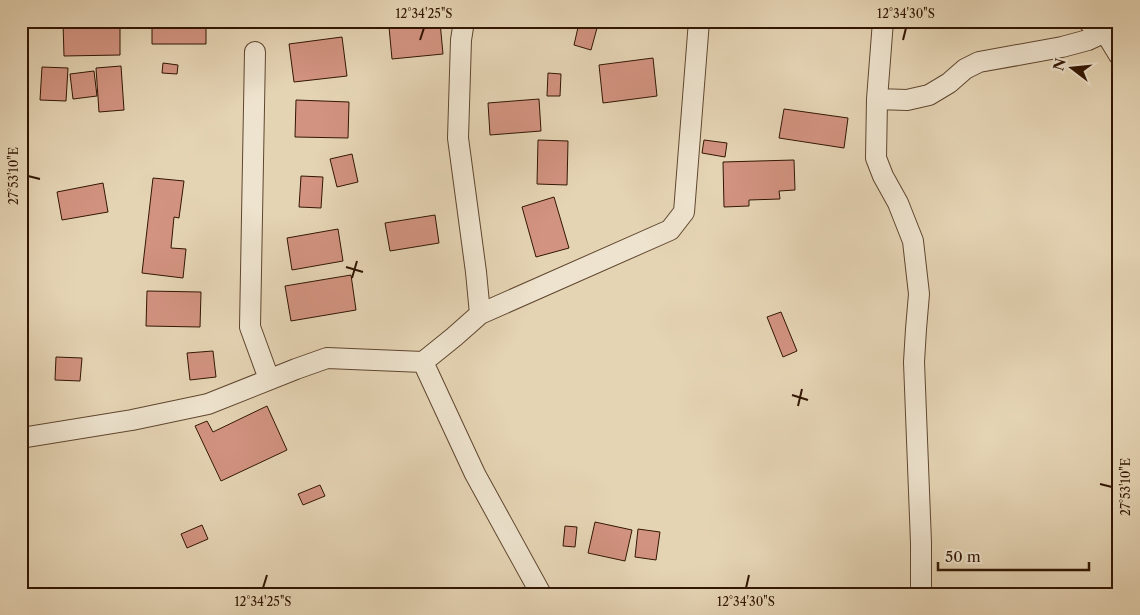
<svg xmlns="http://www.w3.org/2000/svg" width="1140" height="615" font-family="'Libre Caslon Text',serif">
<rect width="100%" height="100%" fill="#e5d4b4"/>
<filter id="stains"><feTurbulence type="fractalNoise" baseFrequency=".004" numOctaves="4"/><feColorMatrix values="0 0 0 0 .2 0 0 0 0 .09 0 0 0 0 .02 0 0 0 .5 -.17"/></filter>
<radialGradient id="worn" r=".72"><stop offset=".6" stop-color="#630" stop-opacity="0"/><stop offset="1" stop-color="#630" stop-opacity=".3"/></radialGradient>
<path fill="#d29380" stroke="#321603" d="M120 21V55L64 56 63 22Z
M152 21H206V44H152Z
M440 22 443 54 392 59 389 27Z
M579 23 597 28 591 50 574 45Z
M342 37 347 76 294 82 289 44Z
M653 58 657 96 603 103 599 65Z
M163 63 178 65 177 74 162 73Z
M121 66 124 110 99 112 96 68Z
M42 67 68 68 66 101 40 100Z
M94 71 97 96 73 99 70 74Z
M548 73 561 74 560 96H547Z
M539 99 541 131 490 135 488 103Z
M296 100 349 102 348 138 295 137Z
M784 109 848 118 844 148 779 138Z
M538 140 568 141 567 185 537 184Z
M704 140 727 143 725 157 702 153Z
M352 154 358 182 337 187 330 159Z
M794 160 795 190 779 191 780 199 749 200V206L724 207 723 162Z
M301 176 323 177 321 208 299 207Z
M153 178 184 181 179 218 174 217 171 248 186 249 183 278 142 273Z
M103 183 108 212 62 220 57 192Z
M554 197 569 248 536 257 522 207Z
M435 215 439 243 390 251 385 223Z
M338 229 343 261 292 270 287 238Z
M351 275 356 310 291 321 285 286Z
M147 291 201 292 200 327 146 326Z
M781 312 797 351 783 357 767 317Z
M21 337H22L25 367 21 368Z
M213 351 216 377 190 380 187 353Z
M56 357 82 358 80 381 55 380Z
M267 406 287 450 221 481 195 426 207 421 213 432Z
M320 485 325 496 303 505 298 494Z
M595 522 632 530 625 561 588 553Z
M202 525 208 539 187 548 181 534Z
M565 526 577 527 575 547 563 546Z
M638 529 660 532 656 560 635 557Z"/>
<g fill="none" stroke-linecap="round" stroke-linejoin="round">
<defs>
<path id="street" d="M464 21 461 40 458 138 476 272 480 314
M883 21 877 99 876 158 883 176 898 203 913 241 919 294 916 329 914 362 921 543V594
M1088 21 1094 27 1105 32 1119 55
M255 52 250 327 269 379
M877 99 907 100 929 95 949 83 965 69 979 62 1062 47 1088 40 1105 32 1119 23
M423 362 475 474 541 594
M21 438 132 420 208 404 296 369 327 358 423 362 454 337 480 314 670 230 684 212 699 21"/>
</defs>
<use href="#street" stroke="#5f462f" stroke-width="22"/>
<use href="#street" stroke="#eee3ce" stroke-width="20"/>
</g>
<path fill="none" stroke="#321603" stroke-width="2" d="M420 40 424 28M903 40 906 28M28 176 40 179M346 267 363 272M352 278 357 261M792 395 808 400M798 406 802 389M1100 484 1112 487M263 588 267 575M746 588 749 575"/>
<rect width="1140" height="615" fill="none" stroke="#e5d4b4" stroke-width="55"/>
<g transform="translate(1072 68) rotate(286)" stroke="#eee3ce" stroke-width="4" paint-order="stroke">
<path d="M0-4L9 19L0 12L-9 19Z" fill="#321603"/>
<text y="-8" font-size="14" font-weight="bold" text-anchor="middle" fill="#321603">N</text>
</g>
<path d="M938 562v8h151v-8" fill="none" stroke="#321603" stroke-width="2.5"/>
<text x="945" y="562" font-size="15" fill="#321603" stroke="#eee3ce" stroke-width="4" paint-order="stroke">50 m</text>
<rect x="28" y="28" width="1084" height="560" fill="none" stroke="#321603" stroke-width="2"/>
<g font-size="12" text-anchor="middle" fill="#321603">
<text x="424" y="18">12°34'25"S</text>
<text x="906" y="18">12°34'30"S</text>
<text transform="translate(14 176) rotate(-90)" y="4">27°53'10"E</text>
<text transform="translate(1126 487) rotate(-90)" y="4">27°53'10"E</text>
<text x="263" y="606">12°34'25"S</text>
<text x="746" y="606">12°34'30"S</text>
</g>
<rect width="100%" height="100%" filter="url(#stains)"/>
<rect width="100%" height="100%" fill="url(#worn)"/>
</svg>
